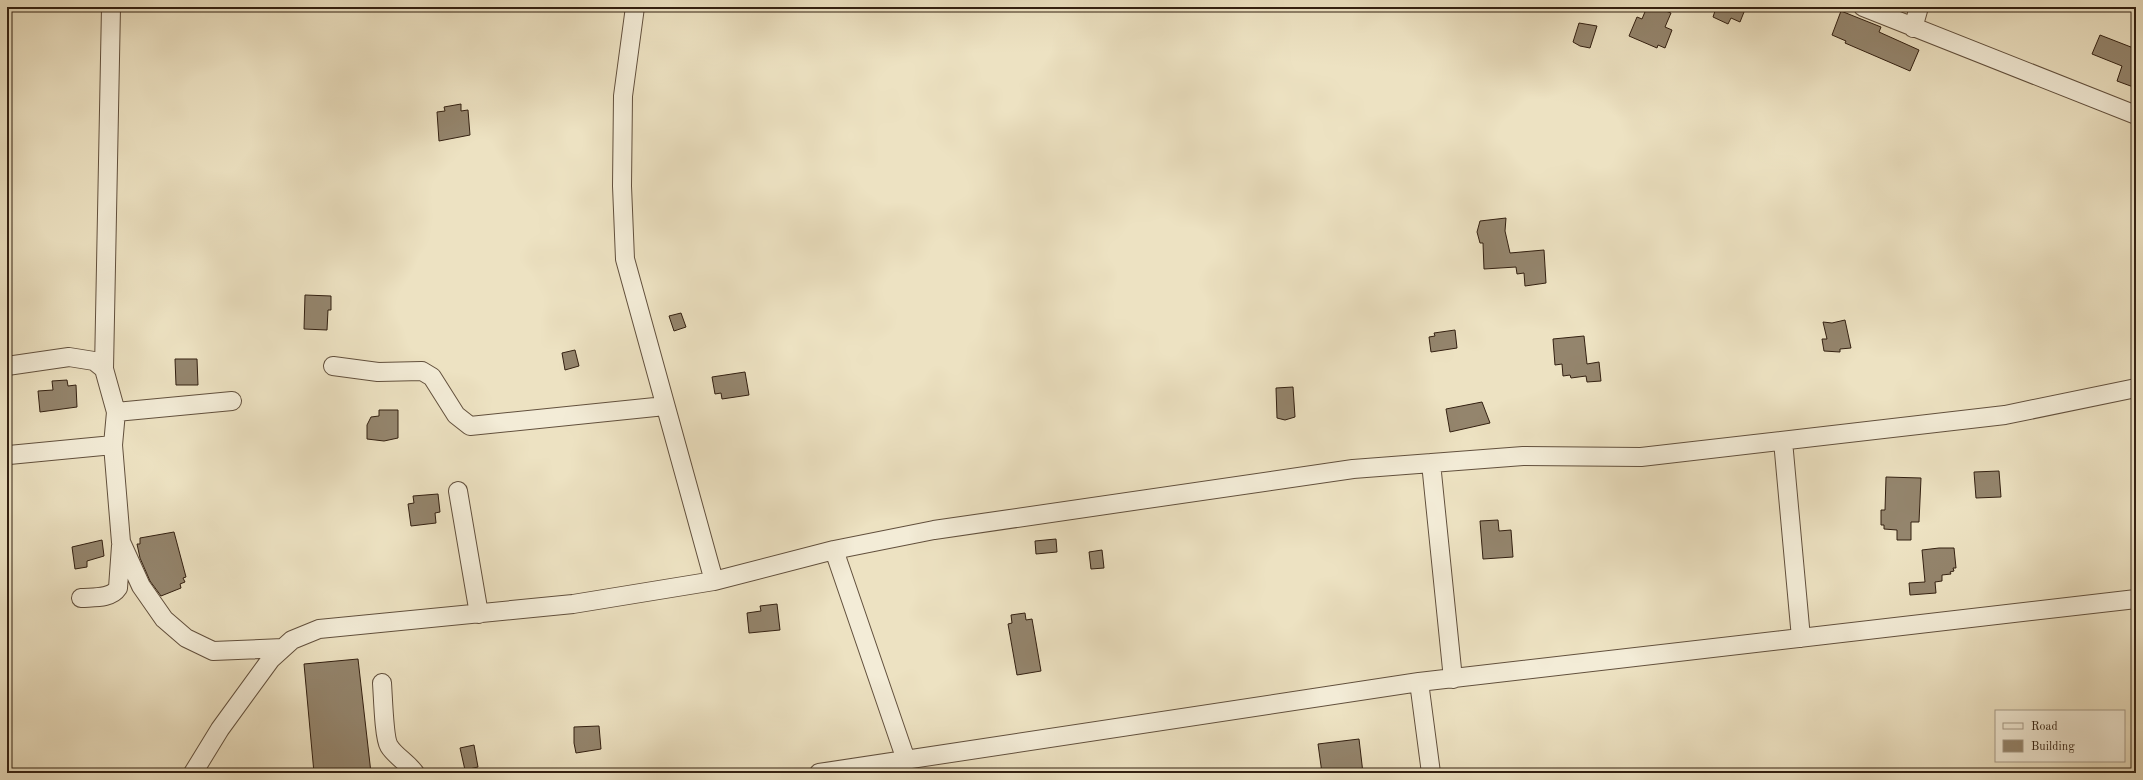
<svg xmlns="http://www.w3.org/2000/svg" width="2143" height="780" font-family="'Old Standard TT',serif">
<rect width="100%" height="100%" fill="#ede2c2"/>
<filter id="stains"><feTurbulence type="fractalNoise" baseFrequency=".005" numOctaves="4"/><feColorMatrix values="0 0 0 0 .2 0 0 0 0 .09 0 0 0 0 .02 0 0 0 .5 -.17"/></filter>
<radialGradient id="worn" r=".72"><stop offset=".6" stop-color="#630" stop-opacity="0"/><stop offset="1" stop-color="#630" stop-opacity=".3"/></radialGradient>
<path fill="#94856d" stroke="#332011" d="M1647 7H1655L1671 13 1665 27 1672 30 1665 48 1658 45 1657 48 1629 36 1637 17 1642 19Z
M1705 7H1746L1740 22 1731 18 1728 24 1713 17 1715 11Z
M1841 11 1881 27 1879 32 1919 50 1910 71 1845 43 1846 41 1832 35Z
M1579 23 1597 26 1590 48 1580 46 1573 42Z
M2100 35 2136 49V88L2117 81 2122 66 2092 54Z
M461 104V111L468 110 470 135 439 141 437 112 445 111 444 107Z
M1506 218 1505 231 1510 253 1544 250 1546 283 1525 286 1524 273 1517 274 1516 267 1484 269 1483 243H1480L1477 232 1480 221Z
M305 295 331 296V310H328L327 330 304 329Z
M681 313 686 327 674 331 669 316Z
M1845 320 1851 348 1840 349V352L1824 351 1822 339H1827L1823 322 1832 323Z
M1455 330 1457 348 1431 352 1429 337 1435 336 1434 333Z
M1584 336 1587 364 1599 362 1601 381 1587 382 1586 376 1571 378 1570 375 1563 376 1562 364 1555 365 1553 339Z
M575 350 579 366 565 370 562 353Z
M175 359H197L198 385H176Z
M745 372 749 395 722 399 721 393 715 394 712 377Z
M67 380 68 386 76 385 77 407 40 412 38 391 53 390 52 381Z
M1293 387 1295 417 1285 420 1277 418 1276 388Z
M1482 402 1490 423 1450 432 1446 409Z
M379 410H398V438L384 441 367 439V425L371 417 379 416Z
M1999 471 2001 497 1976 498 1974 472Z
M1886 477 1921 478 1919 522H1911V540H1897V530L1884 529V525H1881V510H1885Z
M438 494 440 512 435 513 436 523 411 526 408 504 414 503 413 496Z
M1498 520 1499 531 1511 530 1513 557 1483 559 1480 521Z
M174 532 186 577 183 578 185 582 180 584 181 588 161 596 150 581 140 558 137 544H140V538Z
M1056 539 1057 552 1036 554 1035 541Z
M102 540 104 556 87 561V567L75 569 72 547Z
M1939 548H1954L1956 568H1953L1954 571 1950 572 1951 574 1942 575V581L1935 582 1936 593 1910 595 1909 583 1925 582 1922 550Z
M1102 550 1104 568 1091 569 1089 552Z
M777 604 780 630 749 633 747 613 761 611 760 606Z
M1025 613 1026 620 1032 619 1041 671 1017 675 1008 624 1012 623 1011 615Z
M358 659 371 773H314L304 664Z
M599 726 601 749 576 753 574 743V727Z
M1359 739 1363 773H1322L1318 744Z
M474 745 478 767 465 770 460 748Z"/>
<g fill="none" stroke-linecap="round" stroke-linejoin="round">
<defs>
<path id="minor" d="M635 7 623 96 622 186 625 259 714 581 834 550 934 530 1353 469 1523 456 1641 457 2005 415 2136 388
M1863 7 2136 115
M1913 28 1919 7
M7 366 69 357 94 361 104 369 116 412 113 445 9 455
M333 366 378 372 422 371 432 377 456 415 470 426 665 406
M104 369 111 7
M116 412 232 401
M1783 441 1801 638
M113 445 121 542 141 586 164 619 186 638 213 651 283 648
M1431 463 1453 679
M458 491 479 614
M834 550 906 760
M81 598C93 597 111 599 118 588L121 546
M1419 682 1431 773
M382 683C383 696 384 738 389 746 395 756 407 762 415 773
M193 773 220 729 271 659 292 640 319 629 573 604 714 581
M819 773 1419 682 2136 599"/>
</defs>
<use href="#minor" stroke="#62503d" stroke-width="20"/>
<use href="#minor" stroke="#f3ecd7" stroke-width="18"/>
</g>
<rect width="2143" height="780" fill="none" stroke="#ede2c2" stroke-width="24"/>
<rect x="8" y="8" width="2127" height="764" fill="none" stroke="#332011" stroke-width="2"/>
<rect x="12" y="12" width="2119" height="756" fill="none" stroke="#332011"/>
<rect x="1995" y="710" width="130" height="52" fill="#f3ecd7" stroke="#a69a88"/>
<rect x="2003" y="723" width="20" height="6" fill="#f3ecd7" stroke="#a69a88"/>
<text x="2031" y="730" font-size="12" fill="#332011">Road</text>
<rect x="2003" y="740" width="20" height="12" fill="#94856d" stroke="#a69a88"/>
<text x="2031" y="750" font-size="12" fill="#332011">Building</text>
<rect width="100%" height="100%" filter="url(#stains)"/>
<rect width="100%" height="100%" fill="url(#worn)"/>
</svg>
